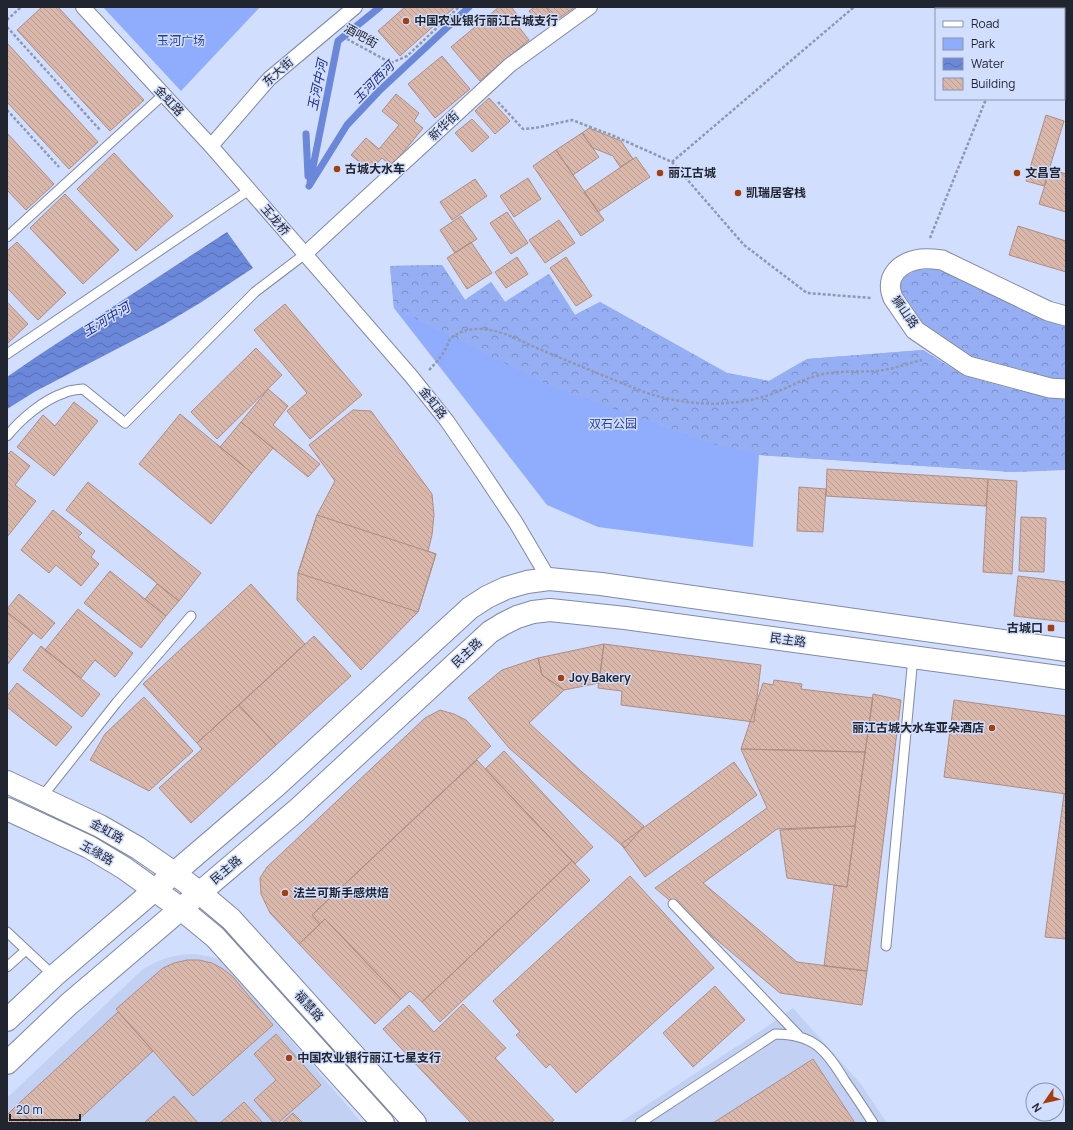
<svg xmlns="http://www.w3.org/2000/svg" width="1073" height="1130" font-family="Manrope,'Noto Sans SC',sans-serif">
<defs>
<pattern id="forest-crowns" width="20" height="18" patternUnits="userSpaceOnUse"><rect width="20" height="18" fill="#96aff4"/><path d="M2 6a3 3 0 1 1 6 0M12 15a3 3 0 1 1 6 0" fill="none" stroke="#7a8ec6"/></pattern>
<pattern id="water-waves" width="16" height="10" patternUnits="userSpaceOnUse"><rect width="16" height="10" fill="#6a87da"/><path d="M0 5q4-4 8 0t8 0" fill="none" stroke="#576eb1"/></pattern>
<pattern id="building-back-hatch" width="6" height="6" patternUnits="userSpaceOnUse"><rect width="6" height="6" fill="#d9b7ab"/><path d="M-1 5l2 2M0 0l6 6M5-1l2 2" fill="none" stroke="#ba9d93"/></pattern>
</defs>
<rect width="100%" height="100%" fill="#d2defd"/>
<path fill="#c1d0f3" d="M194 954 208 956 222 960 362 1123H7V1098L142 970 154 963 166 958 179 955Z
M793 1008 860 1083 887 1123H619L762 1030Z"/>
<path fill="#8facfd" d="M103 7H260L181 91Z
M442 265 465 300 491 282 505 302 549 274 575 315 600 302 727 373 769 381 807 359 923 350 964 376 1008 388 1014 472 759 455 753 547 598 527 547 505 394 308 390 266Z"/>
<path fill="url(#forest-crowns)" d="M442 265 465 300 491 282 505 302 549 274 575 315 600 302 727 373 769 381 807 359 923 350 964 376 1008 388 1066 400V470L1014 472 759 455 709 443 553 387 394 308 390 266Z
M932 269 939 270 1045 320 1066 327V379L1052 378 972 356 922 322 901 291V282L904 277 916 270Z"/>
<path fill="url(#water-waves)" d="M227 232 253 268 200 303 163 325 36 391 7 409V377L36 357Z"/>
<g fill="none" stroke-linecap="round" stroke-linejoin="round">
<path stroke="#6a87da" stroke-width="7" d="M306 134 308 176
M310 182 338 41 380 7
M309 186 347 125 379 91 469 7"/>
</g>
<path fill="url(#building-back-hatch)" stroke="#ae8e82" d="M42 7H58L144 100 110 131 17 30Z
M405 7H455L400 56 378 31Z
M499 7H511L523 21 518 26 529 40 480 81 451 47Z
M535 7H546L553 17 540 27 529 11Z
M546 7H575L555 21Z
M7 43 98 142 69 169 7 102Z
M442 56 470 89 435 118 408 84Z
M396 94 419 113 414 121 423 128 392 166 382 158 370 171 351 155 366 138 379 149 399 125 382 111Z
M489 98 510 121 495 134 475 111Z
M1046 115 1064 121 1044 186 1026 181Z
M472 119 489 137 472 152 455 133Z
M589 128 621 141 633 159 620 167 613 156 593 148 582 133Z
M7 133 54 184 26 210 7 190Z
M582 133 599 157 573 175 556 150Z
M556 150 604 220 581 236 533 166Z
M114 153 173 216 136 251 77 189Z
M636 157 650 177 598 212 584 192Z
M1050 169 1066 174V212L1039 204Z
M528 178 541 199 514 217 500 196Z
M475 179 487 196 452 220 440 202Z
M65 194 119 250 83 284 30 228Z
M507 212 528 243 511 254 490 223Z
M461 216 477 239 455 253 440 230Z
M559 220 575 243 545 263 529 240Z
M1018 226 1066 241V272L1009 255Z
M17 242 66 293 38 320 7 288V251Z
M471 242 492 273 467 289 447 258Z
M517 257 528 274 506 288 495 272Z
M566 257 592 296 576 306 550 268Z
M7 302 28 324 7 344Z
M285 304 362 395 310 439 287 411 307 393 254 330Z
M256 348 282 375 217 439 191 412Z
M268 389 288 406 273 425 320 464 308 477 241 422Z
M74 402 98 421 54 476 17 447 43 415 55 426Z
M353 410 371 411 432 494 434 515 432 535 428 551 436 554 418 612 361 670 297 600 298 573 317 515 335 481 309 445Z
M180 414 252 473 211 524 139 464Z
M241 422 273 448 252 473 220 447Z
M11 451 30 466 15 485 36 501 7 537V455Z
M827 469 988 479 986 506 826 496Z
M988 479 1017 481 1012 574 983 572Z
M88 482 201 573 179 601 66 510Z
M799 487 826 489 823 532 797 531Z
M53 510 82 533 78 537 95 551 91 557 99 564 81 586 56 565 49 573 21 550Z
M317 515 436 554 418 612 298 573Z
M1021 517 1046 518 1044 572 1019 571Z
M110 571 166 616 141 648 84 603Z
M1018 576 1066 582V622L1014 616Z
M157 584 179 601 166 616 145 599Z
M251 584 305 644 197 743 143 684Z
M19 594 55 623 41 639 7 612V609Z
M78 609 133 653 115 677 95 660 81 678 45 650Z
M7 612 33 633 7 665Z
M314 636 351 676 276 745 239 705Z
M604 644 599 683 564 690 542 675 538 658Z
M604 644 761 665 754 722 621 705 622 691 598 688Z
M41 646 100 694 82 717 23 670Z
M538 658 542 675 564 690 529 723 581 771 644 826 625 848 509 748 468 698 502 670Z
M774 680 802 684 801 689 873 698 865 752 741 749 763 683 773 685Z
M17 683 72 727 56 746 7 707V696Z
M873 694 901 700 867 971 824 966 834 885 847 887Z
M144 697 193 751 149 791 90 760 105 734Z
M954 700 1066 716V794L944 777Z
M239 705 276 745 191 823 159 788 202 749 197 743Z
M440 710 454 714 466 720 491 746 312 915 320 924 299 944 270 913 261 894 260 878 267 867 425 718Z
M741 749 865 752 855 826 777 829 703 883 797 962 867 971 862 1005 780 993 655 888 767 808Z
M504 751 593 847 575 864 485 769Z
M477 760 572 861 422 1002 410 991 401 999 325 919 320 924 312 915Z
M734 762 757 795 645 877 621 844Z
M1064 794H1066V939L1045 937Z
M855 826 847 887 787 878 780 830Z
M572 861 590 880 440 1022 422 1002Z
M630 876 714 968 576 1093 550 1064 546 1068 516 1035 520 1032 493 1001Z
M325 919 401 999 375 1024 299 944Z
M187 960H199L212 963 223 969 233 977 273 1025 193 1096 116 1009 163 968 174 963Z
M715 986 745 1020 693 1067 663 1033Z
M463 1004 506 1048 495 1058 554 1120 551 1123H471L383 1029 409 1005 434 1032Z
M118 1012 153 1051 75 1123H32L16 1106Z
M276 1034 321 1085 278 1123H274L254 1100 276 1080 254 1054Z
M813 1059 855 1123H713Z
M174 1096 198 1123H144Z
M244 1102 263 1123H220Z
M16 1106 32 1123H7V1115Z
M293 1113 303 1123H282Z"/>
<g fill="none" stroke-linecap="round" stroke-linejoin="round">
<defs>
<path id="service" d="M7 237 163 95
M7 354 249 190
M7 436C21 419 43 400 64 393 70 390 76 390 83 389L125 423 255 292 305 254
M41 798 117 702 191 616
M673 904 800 1037
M7 932 54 976
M886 946 913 657
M7 967 26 950
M640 1123 775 1034C814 1034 826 1050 845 1081 855 1095 864 1109 873 1123"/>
<path id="pedestrian" d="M83 7 211 146 411 376 447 421 480 469 516 523 549 579
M211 146 269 79 355 7
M305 254 510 65 590 7"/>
<path id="minor" d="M1066 316 1048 311 942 260C935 259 928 258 921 259 900 262 884 276 893 298L915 330 968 366 1050 388 1066 389"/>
<path id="secondary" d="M7 1020 54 976 276 786 470 608 487 597 506 588 527 582 549 579 601 584 1066 650
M7 1063 69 1004 297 810 490 632 503 624 517 617 533 612 550 610 625 618 1066 678"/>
<path id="primary" d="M7 782 100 826 138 848 174 873 200 893 231 919 415 1123
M7 809 89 847 124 868 181 909 215 937 383 1123"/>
</defs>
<use href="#service" stroke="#808aa6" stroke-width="11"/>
<use href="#pedestrian" stroke="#808aa6" stroke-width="16"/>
<use href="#minor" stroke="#808aa6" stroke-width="21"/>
<use href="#secondary" stroke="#808aa6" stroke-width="24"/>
<use href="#primary" stroke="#808aa6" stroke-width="24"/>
<path stroke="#8f98b0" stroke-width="2.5" stroke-dasharray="3 2" stroke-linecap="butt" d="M1012 7 1016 9
M1009 9 1010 7
M7 20 21 7
M7 27 100 130
M1064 34 1066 36
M347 39 391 63 407 56 459 7
M1064 58 1066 48
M498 102 523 129 535 128 572 120 614 136 672 162 744 245 807 293 871 298
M7 110 59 167
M672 162 854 7
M930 238 986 99
M429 370C439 360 446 351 450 338 461 332 465 329 479 329 501 329 520 341 539 349 575 364 611 379 647 393 687 406 733 408 772 394 789 387 805 378 823 374 843 370 864 373 884 370 896 368 909 363 922 360"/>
<use href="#service" stroke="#fff" stroke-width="9"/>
<use href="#pedestrian" stroke="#fff" stroke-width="14"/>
<use href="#minor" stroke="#fff" stroke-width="19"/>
<use href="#secondary" stroke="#fff" stroke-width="22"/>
<use href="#primary" stroke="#fff" stroke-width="22"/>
</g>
<g fill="#a33e0e" stroke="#d2defd" stroke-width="1.5">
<circle cx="406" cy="21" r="4"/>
<circle cx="337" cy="169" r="4"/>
<circle cx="660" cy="173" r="4"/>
<circle cx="1017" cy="173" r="4"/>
<circle cx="738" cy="193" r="4"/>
<rect x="1047" y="624" width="8" height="8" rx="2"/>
<circle cx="561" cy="678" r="4"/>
<circle cx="992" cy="728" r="4"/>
<circle cx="285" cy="893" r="4"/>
<circle cx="289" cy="1058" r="4"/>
</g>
<g text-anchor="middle" stroke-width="3" stroke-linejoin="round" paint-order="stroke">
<g font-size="12" font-weight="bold" fill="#212530" stroke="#d2defd" text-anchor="start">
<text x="414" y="25">中国农业银行丽江古城支行</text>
<text x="345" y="173">古城大水车</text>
<text x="668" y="177">丽江古城</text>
<text x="1025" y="177">文昌宫</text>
<text x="746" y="197">凯瑞居客栈</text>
<text x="1043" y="632" text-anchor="end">古城口</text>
<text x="569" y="682">Joy Bakery</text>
<text x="984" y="732" text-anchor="end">丽江古城大水车亚朵酒店</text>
<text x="293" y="897">法兰可斯手感烘焙</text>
<text x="297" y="1062">中国农业银行丽江七星支行</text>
</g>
<g font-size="12" fill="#212530" stroke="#d2defd">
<text transform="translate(361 36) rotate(29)" y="4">酒吧街</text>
<text transform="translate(278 72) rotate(-42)" y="4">东大街</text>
<text transform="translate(169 101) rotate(47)" y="4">金虹路</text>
<text transform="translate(444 126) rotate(-43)" y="4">新华街</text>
<text transform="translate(275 220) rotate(49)" y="4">玉龙桥</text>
<text transform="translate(905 312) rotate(55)" y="4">狮山路</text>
<text transform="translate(433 403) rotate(52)" y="4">金虹路</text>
<text transform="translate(788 640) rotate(8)" y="4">民主路</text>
<text transform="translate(467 653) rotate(-43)" y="4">民主路</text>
<text transform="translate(107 831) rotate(29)" y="4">金虹路</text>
<text transform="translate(97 853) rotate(29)" y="4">玉缘路</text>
<text transform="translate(226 870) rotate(-40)" y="4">民主路</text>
<text transform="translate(309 1006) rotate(48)" y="4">福慧路</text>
</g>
<g font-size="12" fill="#283fa0" stroke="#d2defd">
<text x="181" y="45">玉河广场</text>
<text x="613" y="428">双石公园</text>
</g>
<g font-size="13" font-style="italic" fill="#1c2e8e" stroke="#d2defd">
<text transform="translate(373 82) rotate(-45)" y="5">玉河西河</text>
<text transform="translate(317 85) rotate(-78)" y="5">玉河中河</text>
<text transform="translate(106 319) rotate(-31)" y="5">玉河中河</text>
</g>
</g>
<rect width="1073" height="1130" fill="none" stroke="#212530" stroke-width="16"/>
<rect x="935" y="8" width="130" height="92" fill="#d2defd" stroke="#8b94ab"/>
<rect x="943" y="21" width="20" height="6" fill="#ffffff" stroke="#8b94ab"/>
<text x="971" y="28" font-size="12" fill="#212530">Road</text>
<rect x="943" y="38" width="20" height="12" fill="#8facfd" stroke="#8b94ab"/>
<text x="971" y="48" font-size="12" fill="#212530">Park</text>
<rect x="943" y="58" width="20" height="12" fill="url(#water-waves)" stroke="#8b94ab"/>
<text x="971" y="68" font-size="12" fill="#212530">Water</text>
<rect x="943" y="78" width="20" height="12" fill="url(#building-back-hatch)" stroke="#8b94ab"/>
<text x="971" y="88" font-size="12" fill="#212530">Building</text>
<g transform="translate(1045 1102) rotate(236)"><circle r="19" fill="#d2defd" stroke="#8b94ab"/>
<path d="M0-3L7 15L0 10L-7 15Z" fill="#a33e0e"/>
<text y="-6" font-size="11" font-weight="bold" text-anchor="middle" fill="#212530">N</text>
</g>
<path d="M10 1114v6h70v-6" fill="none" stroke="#212530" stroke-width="2"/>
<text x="16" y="1114" font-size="12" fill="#212530" stroke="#d2defd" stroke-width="3" paint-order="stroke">20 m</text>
</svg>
